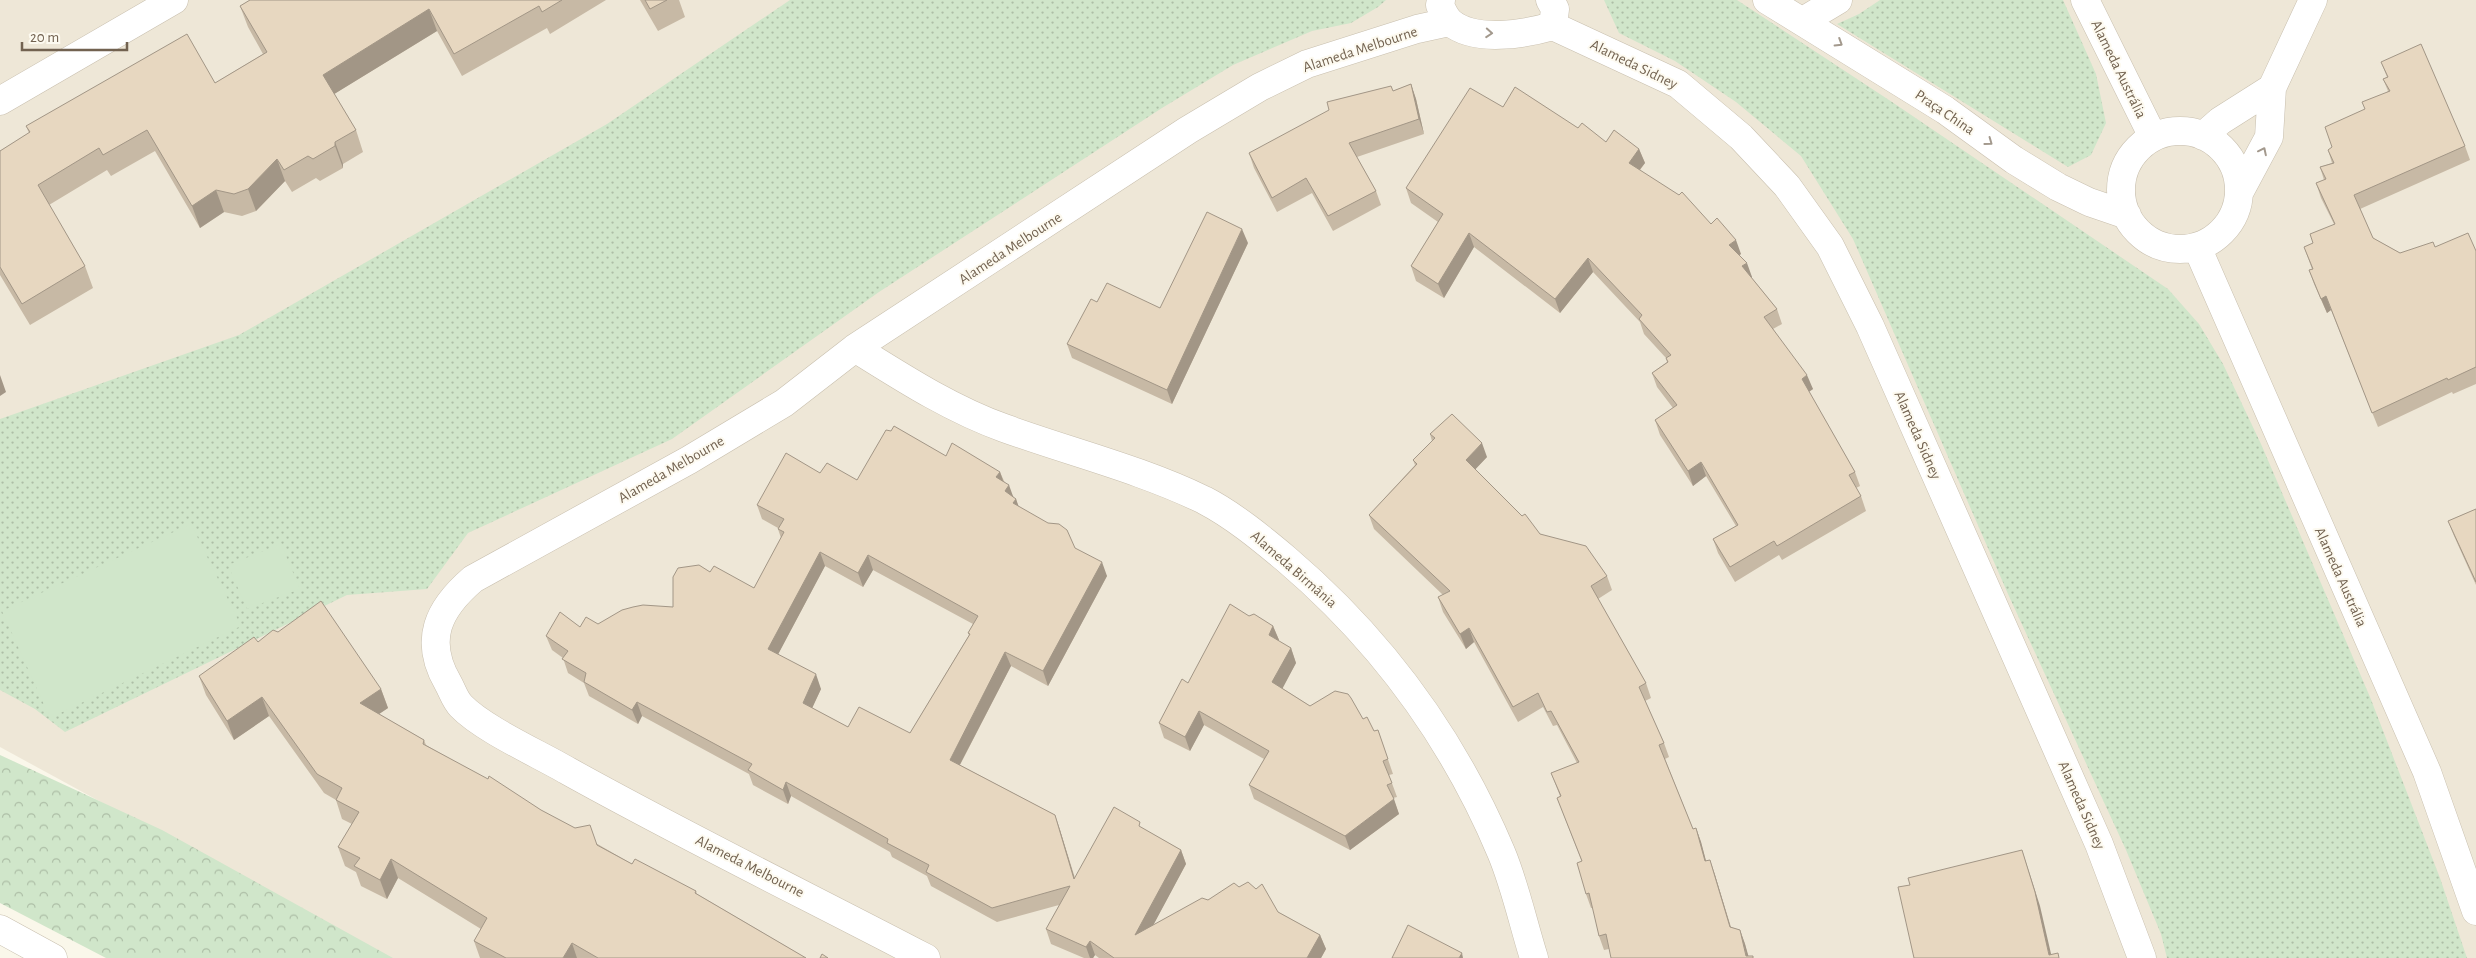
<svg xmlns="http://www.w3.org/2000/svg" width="2476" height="958" font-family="'Alegreya Sans',sans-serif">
<defs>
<pattern id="forest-crowns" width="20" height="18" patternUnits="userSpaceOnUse" patternTransform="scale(1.25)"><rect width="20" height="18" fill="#d0e6ca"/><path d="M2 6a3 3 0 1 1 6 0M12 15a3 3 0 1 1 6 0" fill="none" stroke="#adbea6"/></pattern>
<pattern id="park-dots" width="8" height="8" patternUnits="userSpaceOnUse" patternTransform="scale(1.25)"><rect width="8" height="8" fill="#d0e6ca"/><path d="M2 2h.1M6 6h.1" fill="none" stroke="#adbea6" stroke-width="1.8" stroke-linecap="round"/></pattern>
</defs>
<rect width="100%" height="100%" fill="#faf7ea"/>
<path fill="#eee7d7" d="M0 0H2476V958H387L0 747Z"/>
<path fill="url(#forest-crowns)" d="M0 755 162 830 393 958H106L0 903Z"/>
<path fill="url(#park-dots)" d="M790 0H1386L1378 7 1351 23 1312 31 1233 65 1162 108 879 292 672 439 468 533 427 589 347 595 65 732 35 709 0 690V419L239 335 607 124Z
M1604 0H1737L1892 102 2168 289 2199 324 2223 364 2261 444 2370 697 2440 878 2467 958H2167L2161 934 2126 850 2008 594 1853 239 1801 156 1736 102 1675 61 1619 33Z
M1880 0H2063L2096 74 2106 123 2091 155 2068 167 1837 24 1859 14Z"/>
<path fill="#d0e6ca" d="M191 524 241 626 50 718 2 611Z
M281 544 300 589 247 609 228 565Z"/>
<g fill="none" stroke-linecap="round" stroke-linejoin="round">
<defs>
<path id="minor" d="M1441 0 1440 5C1442 10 1446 18 1450 22 1475 43 1525 34 1553 26L1555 9 1550 0
M1767 0 1945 110 2014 160 2058 187 2089 202 2127 215
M2085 0 2153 137
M1803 21 1838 0
M1553 26 1678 84 1741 137 1787 186 1830 246 1870 326 2099 844 2142 958
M0 101 174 0
M2121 190a59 59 0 1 1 118 0a59 59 0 1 1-118 0Z
M2203 136 2220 121 2272 88
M2239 193 2269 137 2272 88 2313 0
M2197 247 2427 772 2476 911
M855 348C903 378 951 409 1004 428 1070 452 1140 469 1204 500 1233 515 1261 538 1286 559 1380 639 1453 738 1501 852 1515 885 1523 923 1534 958
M0 929 53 958
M926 958C807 896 685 836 568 771 539 754 483 729 461 706 455 700 452 690 448 683 423 640 438 609 473 579L689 460 784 403 855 348 1188 130 1260 87 1307 64 1417 29 1449 22"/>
</defs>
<use href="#minor" stroke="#c8bfae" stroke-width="29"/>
<use href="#minor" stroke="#fff" stroke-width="28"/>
</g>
<path fill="#c7b9a5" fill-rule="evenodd" d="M250 0H606L550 34 547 28 462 76 437 31 334 94 356 130 363 152 343 164V168L320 181 316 178 292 192 285 181 256 211 242 216 224 212 200 228 155 151 111 176 107 170 49 205 85 266 93 288 30 325 0 275V151L29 133 26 126 215 83 263 54 248 27 240 6Z
M640 0H679L685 17 658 31Z
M2381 62 2465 146 2470 160 2360 209 2373 238 2400 253 2435 247 2476 251V384L2453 394 2452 392 2378 427 2331 310 2327 313 2314 284 2309 270 2312 269 2304 247 2313 243 2334 224 2321 198 2316 183 2324 180 2320 167 2332 163 2328 150 2332 147 2388 91 2383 79 2387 77Z
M1411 84 1416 99 1424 134 1357 157 1376 191 1381 205 1333 231 1312 193 1277 212 1254 168 1249 153 1393 91Z
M1503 107 1578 128 1606 142 1639 149 1645 163 1640 170 1711 224 1741 254 1739 255 1752 277H1751L1777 309 1782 324 1773 329 1813 389 1809 392 1855 472 1860 486 1856 488 1861 496 1866 511 1782 560 1779 555 1735 582 1718 553 1713 539 1736 526 1706 476 1693 486 1660 435 1655 420 1673 408 1657 387 1652 373 1667 362 1666 358 1644 334 1640 322 1593 272 1560 313 1474 247 1444 298 1416 281 1411 266 1438 222 1411 203 1406 188Z
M1248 243 1172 404 1072 358 1067 344 1097 302 1160 308Z
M1430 434 1487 457 1475 469 1540 534 1607 576 1612 590 1598 599 1646 683 1651 698 1645 701 1664 743 1669 757 1665 759 1693 829 1696 828 1701 842 1706 861 1710 860 1715 875 1731 927 1740 930 1745 944 1748 956 1753 958 1609 949 1604 950 1599 936 1593 908H1591L1586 894 1582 862 1557 798 1560 796 1551 773 1577 763 1557 725 1553 726 1543 707 1518 722 1474 642 1466 649 1443 612 1438 597 1443 595 1374 529 1369 515 1415 465 1413 460 1432 441Z
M946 456 1000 472 1004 481 1014 498 1016 499 1018 506 1075 548 1107 576 1048 686 1011 666 960 765 1055 815 1060 830 1075 878 1142 828 1181 850 1186 864 1153 925 1208 900 1239 887 1278 912 1320 935 1326 949 1321 958H1099L1095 955 1093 958H1084L1051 944 1046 929 1059 905 997 922 931 886 927 876 892 857 890 852 791 796 788 804 753 785 749 774 642 716 638 724 589 696 584 683 568 673 563 658 552 650 546 636 580 627 598 624 673 607 710 572 754 588 781 538 778 529V528L762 519 757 505 820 473 857 480ZM825 566 863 587 873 570 973 624 968 633 969 635 910 733 848 727 812 708 821 689 778 654Z
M2476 509V585L2454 536 2448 521Z
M1249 616 1273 626 1279 640 1278 641 1291 648 1296 663 1282 688 1310 706 1363 719 1374 731 1378 730 1393 774 1389 775 1397 797 1393 798 1399 814 1350 850 1254 799 1249 785 1264 759 1204 725 1190 751 1164 738 1159 723 1188 683Z
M258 642 381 689 388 708 379 714 424 740 426 745 632 864 696 891 697 894 806 958H480L474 941 481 929 398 878 387 899 361 886 356 872 345 866 338 847 352 824 342 819 336 800 324 793 269 716 234 740 206 695 199 676Z"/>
<path fill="#a29686" d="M429 9 437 31 331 96 323 75Z
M1411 84 1416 99 1424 134 1419 119Z
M335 142 343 164V168L335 146Z
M1639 149 1645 163 1634 177 1629 163Z
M277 159 285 181 256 211 248 189Z
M216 190 224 212 200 228 192 206Z
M1242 229 1248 243 1172 404 1167 390Z
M1469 233 1474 247 1444 298 1438 284Z
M1736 240 1741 254 1734 259 1729 245Z
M1588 258 1593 272 1560 313 1555 299Z
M1747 263 1752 277 1748 281 1742 266Z
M2326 296 2331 310 2327 313 2321 299Z
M0 375 6 392 0 396Z
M1807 375 1813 389 1807 393 1802 379Z
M1482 443 1487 457 1471 474 1466 460Z
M1701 462 1706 476 1693 486 1688 471Z
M1000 472 1005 486 996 477Z
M1009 485 1014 499 1005 491Z
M1016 499 1021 513 1013 503Z
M820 552 825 566 773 664 768 649Z
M868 555 873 570 863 587 858 573Z
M1102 562 1107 576 1048 686 1043 671Z
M1273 626 1279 640 1274 649 1269 635Z
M1469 628 1474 642 1466 649 1460 634Z
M1291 648 1296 663 1278 697 1272 682Z
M1005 652 1011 666 955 774 950 760Z
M816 674 821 689 808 717 803 703Z
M381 689 388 708 367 722 360 703Z
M262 697 269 716 234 740 227 721Z
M637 702 642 716 638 724 632 710Z
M1199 711 1204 725 1190 751 1185 737Z
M786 782 791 796 788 804 783 790Z
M1394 799 1399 814 1350 850 1345 836Z
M1055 815 1060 830 1079 893 1074 879Z
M1696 828 1701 842 1710 876 1705 861Z
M1181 850 1186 864 1140 950 1135 935Z
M2022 850 2040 906 2052 958H2050Z
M391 859 398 878 387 899 380 880Z
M1710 860 1715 875 1735 942 1730 927Z
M1740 930 1745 944 1749 958H1747Z
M1320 935 1326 949 1321 958H1307Z
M1090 941 1095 955 1093 958H1090L1086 947Z
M572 943 577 958H563Z
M1462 953 1463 958H1459Z"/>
<path fill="#e7d7c0" stroke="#a29686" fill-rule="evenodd" d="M250 0H562L542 12 539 6 454 54 429 9 323 75 356 130 335 142V146L313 159 308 156 284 170 277 159 248 189 234 194 216 190 192 206 147 130 103 155 99 148 38 185 85 266 22 304 0 267V151L30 132 26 126 187 34 215 83 267 52 240 6Z
M645 0H667L650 9Z
M2421 44 2465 146 2354 195 2373 238 2400 253 2433 242 2435 247 2468 233 2476 251V367L2448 380 2447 378 2372 413 2326 296 2321 299 2309 270 2313 269 2304 247 2313 243 2310 234 2335 224 2316 183 2326 179 2320 167 2334 163 2328 150 2332 147 2325 127 2365 109 2362 102 2390 91 2383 79 2388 77 2381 62Z
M1411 84 1419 119 1349 143 1376 191 1328 216 1306 178 1272 198 1249 153 1329 110 1327 102 1391 86 1393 91Z
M1515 87 1578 128 1582 123 1606 142 1614 130 1639 149 1629 163 1679 195 1682 192 1711 224 1717 218 1736 240 1729 245 1747 263 1742 266 1777 309 1764 317 1807 375 1802 379 1855 472 1849 475 1861 496 1777 546 1774 541 1730 567 1713 539 1738 525 1701 462 1688 471 1655 420 1677 405 1652 373 1668 362 1666 358 1671 355 1639 319 1642 315 1588 258 1555 299 1469 233 1438 284 1411 266 1443 214 1406 188 1470 88 1503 107Z
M1207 212 1242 229 1167 390 1067 344 1091 299 1097 302 1107 283 1160 308Z
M1452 414 1482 443 1466 460 1522 516 1525 514 1540 534 1586 546 1607 576 1591 586 1646 683 1639 687 1664 743 1659 745 1693 829 1696 828 1705 861 1710 860 1730 927 1740 930 1746 956H1753V958H1611L1606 934 1599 936 1589 893 1586 894 1577 863 1582 861 1557 798 1561 796 1551 773 1579 762 1551 711 1547 712 1538 693 1513 707 1469 628 1460 634 1438 597 1450 591 1369 515 1417 464 1413 460 1435 438 1430 434Z
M894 426 946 456 952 443 1000 472 996 477 1009 485 1005 491 1016 499 1013 503 1048 523 1059 524 1067 530 1075 548 1102 562 1043 671 1005 652 950 760 1055 815 1074 879 1114 807 1140 822 1139 826 1181 850 1135 935 1202 898 1208 900 1234 883 1239 887 1248 882 1256 889 1262 884 1278 912 1320 935 1307 958H1114L1090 941 1086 947 1046 929 1070 886 992 908 926 872 929 865 887 843 888 839 786 782 783 790 748 770 752 764 637 702 632 710 584 682 586 673 562 659 568 651 546 636 560 612 580 627 586 617 598 624 622 610 633 607 643 605 673 607V577L678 568 699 565 710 572 714 566 754 588 784 532 778 529 784 519 757 505 786 453 820 473 827 463 857 480 886 430 891 431ZM820 552 858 573 868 555 978 616 968 633 970 634 910 733 859 707 848 727 803 703 816 674 768 649Z
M2476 509V582L2448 521Z
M321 601 381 689 360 703 424 740 423 744 488 779 489 776 541 810 575 828 590 825 597 845 632 864 635 859 696 891 695 893 806 958H598L572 943 563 958H506L474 941 487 918 391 859 380 880 354 866 360 858 338 847 359 812 336 800 342 788 317 774 262 697 227 721 199 676 254 637 258 642 273 630 278 632Z
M1230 604 1249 616 1254 614 1273 626 1269 635 1291 648 1272 682 1310 706 1335 691 1348 694 1351 698 1363 719 1367 717 1374 731 1378 730 1388 759 1383 761 1392 783 1387 785 1394 799 1345 836 1249 785 1269 751 1199 711 1185 737 1159 723 1182 679 1188 683Z
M2022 850 2035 892 2049 955 2058 953 2059 958H1914L1898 887 1910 885 1908 878Z
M1408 925 1462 953 1459 958H1392Z
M822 954 828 958H820Z"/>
<defs><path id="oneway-chevron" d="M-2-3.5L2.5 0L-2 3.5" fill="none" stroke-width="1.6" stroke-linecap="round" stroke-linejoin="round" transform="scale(1.25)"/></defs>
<g stroke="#a3998d">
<use href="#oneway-chevron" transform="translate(1489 33) rotate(4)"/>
<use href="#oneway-chevron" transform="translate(1839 43) rotate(32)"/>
<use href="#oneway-chevron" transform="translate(1989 142) rotate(36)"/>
<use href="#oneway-chevron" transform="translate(2263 151) rotate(-64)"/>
</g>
<g text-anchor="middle" stroke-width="4" stroke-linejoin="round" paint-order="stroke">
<g font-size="15" fill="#726250" stroke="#fdfaf0">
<text transform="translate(1360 49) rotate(-18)" y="5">Alameda Melbourne</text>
<text transform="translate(1634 64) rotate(26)" y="5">Alameda Sidney</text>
<text transform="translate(2119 69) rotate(64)" y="5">Alameda Austrália</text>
<text transform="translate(1945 112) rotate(34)" y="5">Praça China</text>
<text transform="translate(1010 248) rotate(-33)" y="5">Alameda Melbourne</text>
<text transform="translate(1918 435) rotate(66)" y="5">Alameda Sidney</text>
<text transform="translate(671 469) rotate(-30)" y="5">Alameda Melbourne</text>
<text transform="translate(1294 569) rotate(41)" y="5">Alameda Birmânia</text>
<text transform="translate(2341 577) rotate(66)" y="5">Alameda Austrália</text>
<text transform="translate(2082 805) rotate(66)" y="5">Alameda Sidney</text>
<text transform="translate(750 866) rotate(27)" y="5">Alameda Melbourne</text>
</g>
</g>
<path d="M22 42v8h105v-8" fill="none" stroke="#726250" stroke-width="2.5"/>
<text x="30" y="42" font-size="15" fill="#726250" stroke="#fdfaf0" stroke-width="4" paint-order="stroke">20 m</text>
</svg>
